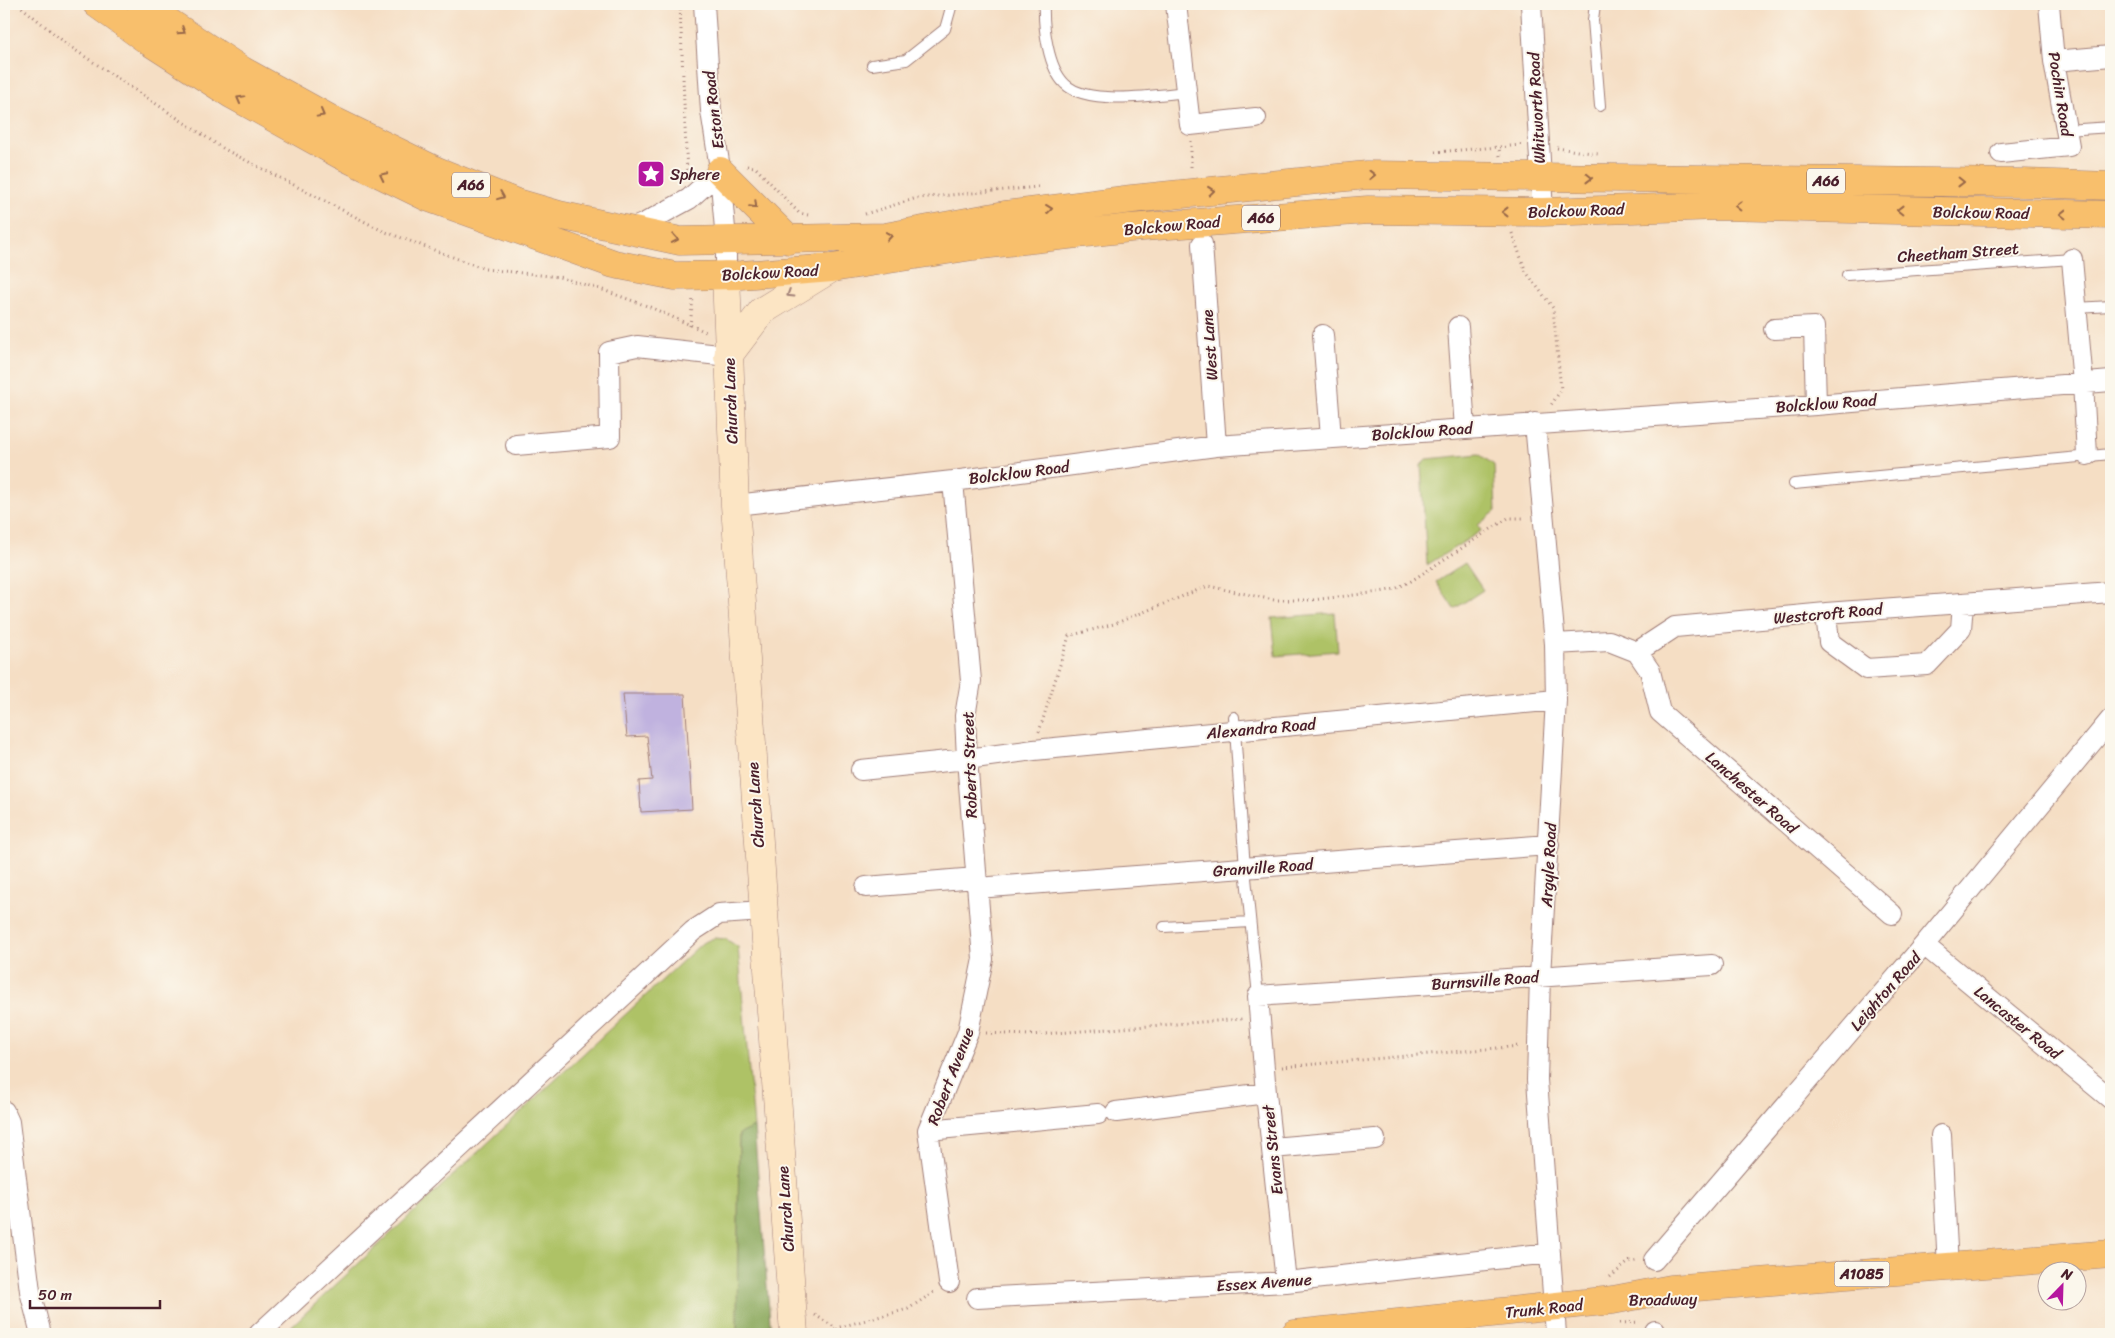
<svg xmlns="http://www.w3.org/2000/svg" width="2115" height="1338" font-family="Sriracha,sans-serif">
<rect width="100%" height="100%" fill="#fbf7ec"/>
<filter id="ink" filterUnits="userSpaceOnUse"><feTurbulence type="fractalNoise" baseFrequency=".02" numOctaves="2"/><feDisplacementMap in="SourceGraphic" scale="10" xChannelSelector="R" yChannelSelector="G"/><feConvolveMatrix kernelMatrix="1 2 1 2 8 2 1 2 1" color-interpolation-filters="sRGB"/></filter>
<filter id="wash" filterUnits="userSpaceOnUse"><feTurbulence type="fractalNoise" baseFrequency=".0096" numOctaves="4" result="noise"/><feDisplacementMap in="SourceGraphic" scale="20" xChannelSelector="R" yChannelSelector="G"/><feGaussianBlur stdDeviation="1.12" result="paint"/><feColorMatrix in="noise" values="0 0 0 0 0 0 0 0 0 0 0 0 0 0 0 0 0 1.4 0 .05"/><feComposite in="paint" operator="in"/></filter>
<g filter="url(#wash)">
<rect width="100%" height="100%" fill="#f5dec4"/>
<path fill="#aec266" stroke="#7c7048" d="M1479 454 1494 465 1496 511 1478 525 1481 531 1427 565 1421 465 1427 459Z
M1465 563 1483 590 1454 609 1436 582Z
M1335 613 1338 651 1276 656 1272 618Z
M714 938 726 939 738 947 754 1127 739 1135 737 1334H283L702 943Z"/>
<path fill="#8aa85b" stroke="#6a6443" d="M754 1127 771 1334H737L739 1134Z"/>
<g id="blocks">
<path fill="#c0b2df" d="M623 694H685L692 809 641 812 639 781 652 780 647 736 627 737Z"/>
</g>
</g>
<g filter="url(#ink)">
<use href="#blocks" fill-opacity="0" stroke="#a07e78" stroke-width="1"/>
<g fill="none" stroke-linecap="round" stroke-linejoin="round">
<defs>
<path id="lane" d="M1044 4C1043 27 1048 68 1065 84 1087 106 1157 95 1186 92
M1595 4 1593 20 1600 106
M872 65 906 60 945 29 952 4
M2066 130 2111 127
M1847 275 2072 259
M2076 308 2111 306
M1794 484 2111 454
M1234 717 1245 868 1258 996
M1164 927 1250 922"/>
<path id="street" d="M704 4 711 111 719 162 726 240V275
M1176 4 1190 125 1256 118
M1531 4 1543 212
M2054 61 2111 56
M2001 153 2069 146 2054 61 2049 4
M629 230 645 223 689 199 720 171
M1202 244 1216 446
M2072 259 2083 383 2087 455
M1458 327 1465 429
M1774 329 1814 327 1816 405
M1323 335 1331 438
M1535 423 1555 644 1556 700 1540 976 1537 1080 1556 1334
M516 445 610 437 609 352 637 346 728 356
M735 505 953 481 1216 446 1816 405 2111 381
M1826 613 1829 642 1866 669 1927 665 1961 629 1963 603
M1555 644 1609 641 1637 652 1675 627 1826 613 2111 592
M1637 652 1650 671 1660 712 1892 914
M861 770 967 759 1034 750 1556 700
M866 887 976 878
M977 888 1549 845
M1924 945 2111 1099
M4 1111 9 1122 30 1291 41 1334
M1116 1112 1266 1093
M928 1130 1098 1114
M1941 1135 1948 1267
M1272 1148 1375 1139
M1654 1260 1924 945 2111 719
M949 1282 928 1130 968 1032 983 959 967 759 965 716 971 681 953 481
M1286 1282 1266 1093 1258 996 1712 965
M977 1298 1286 1282 1550 1253
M1655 1331 1656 1334
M259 1334 693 931 719 914 763 911"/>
<path id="secondary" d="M726 275 735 505 794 1334
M728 356 762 311 832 268"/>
<path id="primary" d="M1295 1334 1613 1300 1671 1289 2111 1254"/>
<path id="highway" d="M97 4 150 42 231 94 341 155 427 197 614 264 675 276 741 275 832 268 973 246 1130 228 1368 210 1543 212 1720 206 2111 215
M141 4 243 71 332 120 437 171 514 202 559 215 680 241 885 237 1005 215 1132 199 1367 175 2024 183 2111 186
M720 171 789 240"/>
</defs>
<use href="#lane" stroke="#a07e78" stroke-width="12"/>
<use href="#street" stroke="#a07e78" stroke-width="22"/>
<use href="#secondary" stroke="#a07e78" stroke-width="29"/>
<use href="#primary" stroke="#a07e78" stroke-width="29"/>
<use href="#highway" stroke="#a07e78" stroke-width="29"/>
<path stroke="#a07e78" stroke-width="3" stroke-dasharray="1 4" stroke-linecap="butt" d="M18 4 69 46 224 149 383 231 485 269 559 277 600 289 650 307 706 332
M680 4 687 175
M1191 141V171
M1557 148 1598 154
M1435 152 1499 147
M1500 156 1499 147 1521 145
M747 166 755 167 799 213 808 215
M865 214 917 198 1038 187
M1512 233 1526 272 1553 308 1561 390 1551 405
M690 326 693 298
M1039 732 1069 636 1114 624 1208 586 1274 600H1312L1380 592 1395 589 1411 581 1508 518H1526
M986 1033 1029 1035 1242 1019
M1282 1067 1520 1046
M1610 1277 1630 1261H1636
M815 1315 836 1328
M1620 1323 1639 1322
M836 1334V1328L908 1309 934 1292"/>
<use href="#lane" stroke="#fff" stroke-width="10"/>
<use href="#street" stroke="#fff" stroke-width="20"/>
<use href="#secondary" stroke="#fce5c4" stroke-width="28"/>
<use href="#primary" stroke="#f8bf6c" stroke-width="28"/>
<use href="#highway" stroke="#f8bf6c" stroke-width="28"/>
</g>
<defs><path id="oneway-chevron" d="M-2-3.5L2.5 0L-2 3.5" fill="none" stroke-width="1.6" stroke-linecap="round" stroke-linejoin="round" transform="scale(1.25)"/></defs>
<g stroke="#986748">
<use href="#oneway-chevron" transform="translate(182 31) rotate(33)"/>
<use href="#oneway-chevron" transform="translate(240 99) rotate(-151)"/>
<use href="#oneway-chevron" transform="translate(321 114) rotate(29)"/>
<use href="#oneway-chevron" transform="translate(1372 175)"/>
<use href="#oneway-chevron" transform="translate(383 176) rotate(-154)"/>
<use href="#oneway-chevron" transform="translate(1589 178) rotate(1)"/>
<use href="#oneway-chevron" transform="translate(1961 182) rotate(1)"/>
<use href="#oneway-chevron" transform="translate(1211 191) rotate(-6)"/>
<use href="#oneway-chevron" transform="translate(501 196) rotate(22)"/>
<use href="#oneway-chevron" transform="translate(754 205) rotate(45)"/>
<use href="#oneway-chevron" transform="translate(1738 206) rotate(-179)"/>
<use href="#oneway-chevron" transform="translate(1049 209) rotate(-7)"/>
<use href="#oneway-chevron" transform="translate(1900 210) rotate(-179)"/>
<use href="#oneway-chevron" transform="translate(1505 212) rotate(-180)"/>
<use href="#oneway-chevron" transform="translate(2063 214) rotate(-179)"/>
<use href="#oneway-chevron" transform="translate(889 236) rotate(-8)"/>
<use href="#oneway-chevron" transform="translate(675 239) rotate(10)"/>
</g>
<use stroke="#a38278" href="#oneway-chevron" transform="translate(790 294) rotate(148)"/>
</g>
<defs>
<symbol id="sight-square" viewBox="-11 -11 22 22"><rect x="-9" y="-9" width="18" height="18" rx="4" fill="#b5179e" stroke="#fbf7ec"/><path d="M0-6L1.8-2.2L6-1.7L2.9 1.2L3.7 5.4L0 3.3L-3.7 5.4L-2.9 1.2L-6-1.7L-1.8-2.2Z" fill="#fff"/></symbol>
</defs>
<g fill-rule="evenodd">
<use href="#sight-square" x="635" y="158" width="32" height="32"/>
</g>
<g text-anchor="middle" stroke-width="4" stroke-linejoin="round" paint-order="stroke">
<g fill="#fbf7ec" stroke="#7f6065" stroke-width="1">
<rect x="1807" y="168.5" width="38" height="25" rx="4"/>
<rect x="452" y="172.5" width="38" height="25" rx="4"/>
<rect x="1242" y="205.5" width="38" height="25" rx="4"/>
<rect x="1834.5" y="1261.5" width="55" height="25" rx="4"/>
</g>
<g font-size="15" font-weight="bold" fill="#4a1f2b">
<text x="1826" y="186">A66</text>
<text x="471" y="190">A66</text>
<text x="1261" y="223">A66</text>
<text x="1862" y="1279">A1085</text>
</g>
<g font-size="16" fill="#4a1f2b" stroke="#fbf7ec">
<text transform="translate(2061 94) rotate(81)" y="6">Pochin Road</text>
<text transform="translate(1536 108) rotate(-93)" y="6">Whitworth Road</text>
<text transform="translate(713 110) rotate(-97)" y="6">Eston Road</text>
<text transform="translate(1576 210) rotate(-2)" y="6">Bolckow Road</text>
<text transform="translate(1981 212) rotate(1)" y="6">Bolckow Road</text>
<text transform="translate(1172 225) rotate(-5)" y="6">Bolckow Road</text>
<text transform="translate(1958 252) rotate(-4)" y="6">Cheetham Street</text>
<text transform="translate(770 272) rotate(-3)" y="6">Bolckow Road</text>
<text transform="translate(1209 345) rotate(-94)" y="6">West Lane</text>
<text transform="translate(730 401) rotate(-92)" y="6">Church Lane</text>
<text transform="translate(1826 403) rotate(-4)" y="6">Bolcklow Road</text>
<text transform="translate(1422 431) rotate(-4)" y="6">Bolcklow Road</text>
<text transform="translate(1019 472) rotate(-7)" y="6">Bolcklow Road</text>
<text transform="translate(1828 613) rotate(-5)" y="6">Westcroft Road</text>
<text transform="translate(1261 728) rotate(-5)" y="6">Alexandra Road</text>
<text transform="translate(969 765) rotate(-92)" y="6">Roberts Street</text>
<text transform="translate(1752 792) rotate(41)" y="6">Lanchester Road</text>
<text transform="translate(755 805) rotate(-94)" y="6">Church Lane</text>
<text transform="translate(1548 865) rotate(-87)" y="6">Argyle Road</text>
<text transform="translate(1263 867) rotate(-4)" y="6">Granville Road</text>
<text transform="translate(1485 980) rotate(-4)" y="6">Burnsville Road</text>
<text transform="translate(1885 991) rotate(-49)" y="6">Leighton Road</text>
<text transform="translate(2018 1022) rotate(39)" y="6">Lancaster Road</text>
<text transform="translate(950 1076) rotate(-69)" y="6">Robert Avenue</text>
<text transform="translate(1272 1150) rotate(-96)" y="6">Evans Street</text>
<text transform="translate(785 1209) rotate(-94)" y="6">Church Lane</text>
<text transform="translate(1264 1282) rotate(-4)" y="6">Essex Avenue</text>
<text transform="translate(1663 1299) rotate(-1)" y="6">Broadway</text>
<text transform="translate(1544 1308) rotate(-6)" y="6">Trunk Road</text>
</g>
<g font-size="16" fill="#4a1f2b" stroke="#fbf7ec" text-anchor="start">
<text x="670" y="180">Sphere</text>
</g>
</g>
<rect width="2115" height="1338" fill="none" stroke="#fbf7ec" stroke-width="20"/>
<g transform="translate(2062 1286) rotate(23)"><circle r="24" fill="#fbf7ec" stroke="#b4a19f"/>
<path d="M0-4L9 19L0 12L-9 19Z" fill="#b5179e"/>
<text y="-8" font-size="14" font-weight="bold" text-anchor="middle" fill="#4a1f2b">N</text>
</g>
<path d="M30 1300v8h130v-8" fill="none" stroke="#4a1f2b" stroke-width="2.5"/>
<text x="38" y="1300" font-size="15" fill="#4a1f2b" stroke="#fbf7ec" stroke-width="4" paint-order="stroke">50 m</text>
</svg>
